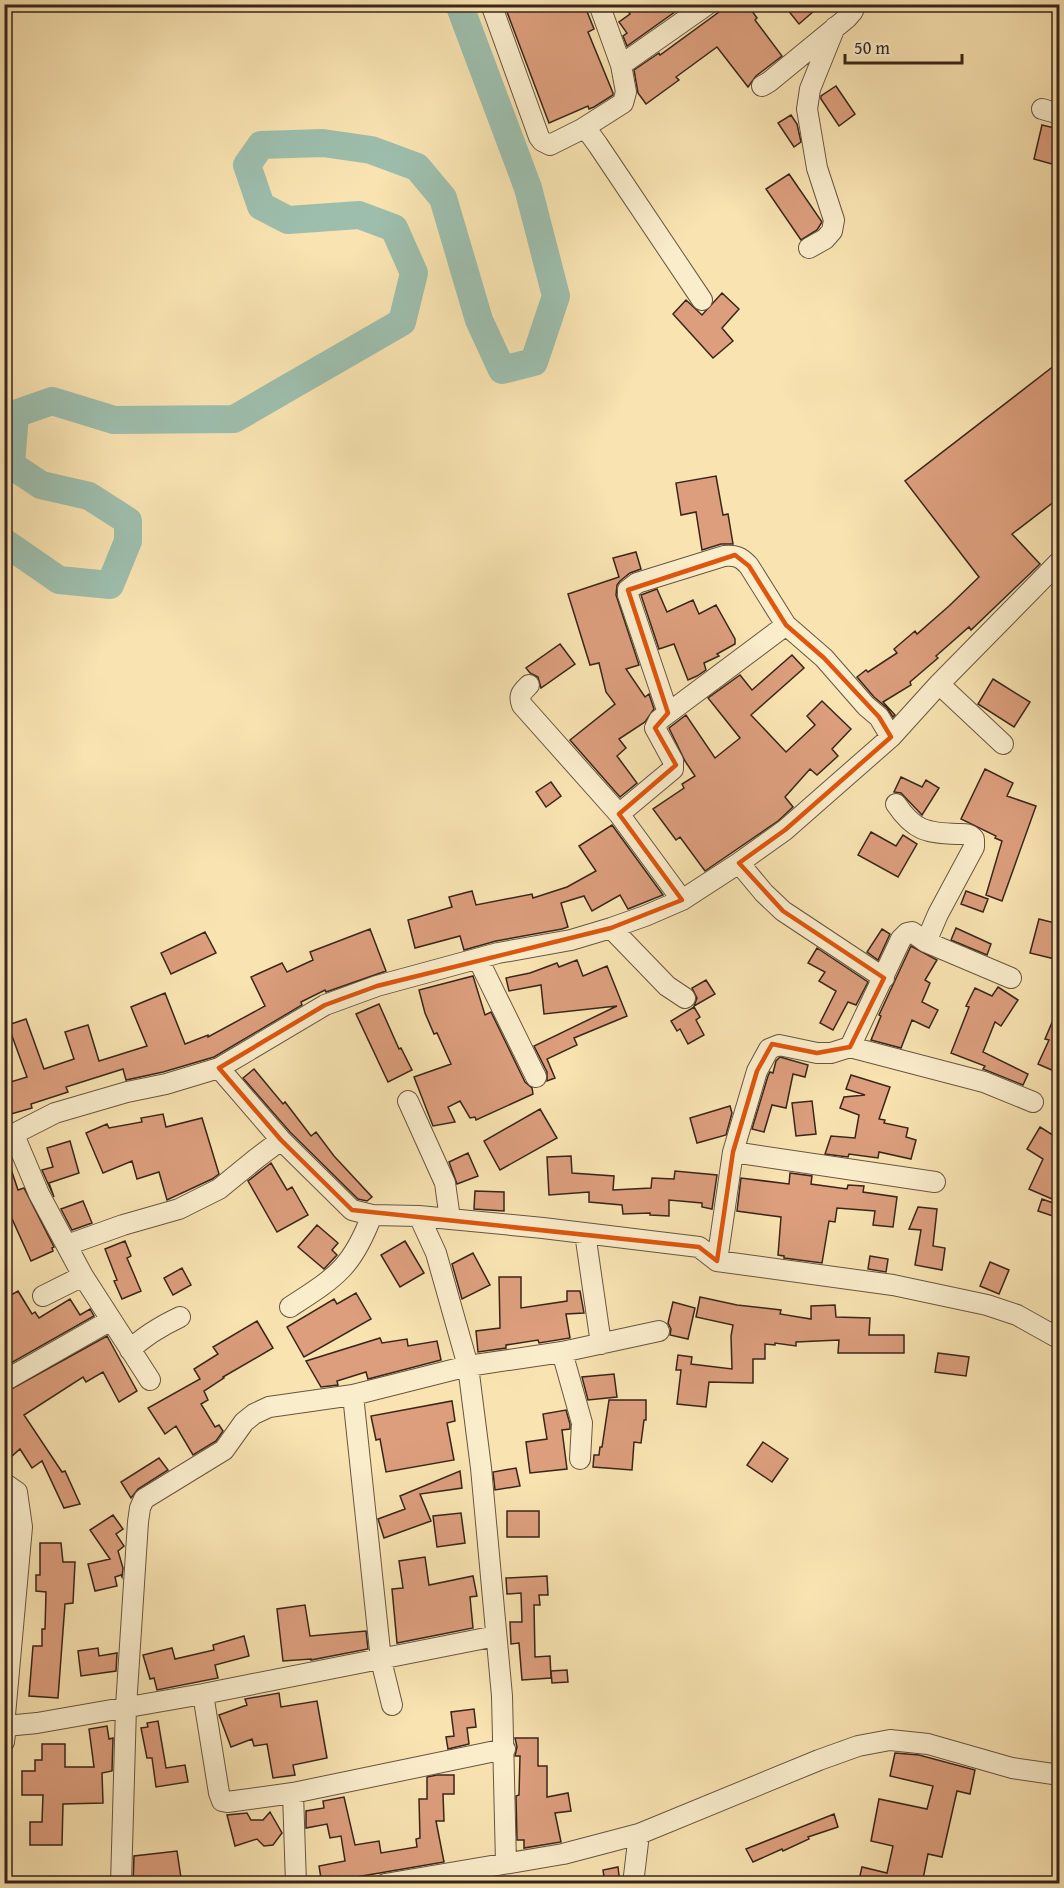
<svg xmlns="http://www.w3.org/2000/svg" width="1064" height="1888" font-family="'Gentium Book Plus',serif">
<rect width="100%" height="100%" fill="#f8e3b1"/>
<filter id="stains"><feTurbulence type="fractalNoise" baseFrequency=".00333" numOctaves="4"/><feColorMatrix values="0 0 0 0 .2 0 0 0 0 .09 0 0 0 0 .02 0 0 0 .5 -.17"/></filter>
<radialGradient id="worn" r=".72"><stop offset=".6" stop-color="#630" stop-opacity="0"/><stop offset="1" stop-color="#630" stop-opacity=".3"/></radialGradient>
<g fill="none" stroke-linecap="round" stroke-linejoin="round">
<path stroke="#9dbead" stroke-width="28" d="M4 542 59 580 110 585 128 541V521L89 496 41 485 11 465 15 414 52 401 114 420 234 419 402 322 414 273 394 228 359 215 288 220 261 206 247 165 261 145 323 143 371 150 417 167 443 198 479 320 502 370 534 362 556 296 528 188 459 4"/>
</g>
<path fill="#dc9e7d" stroke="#39261a" stroke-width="1.5" d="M504 4H584L594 29 588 32 613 93V95L594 107 589 109 588 106 549 123Z
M624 4H686L627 46 623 36 627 33 619 22 630 14Z
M730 4H747L757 18 755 20 782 56 756 76 748 87 717 47 676 77 679 80 646 104 638 93 634 70 659 53 660 55Z
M783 4H822L799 24Z
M836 86 855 114 839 126 821 99V96Z
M791 115 797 124 801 142 794 147 778 123Z
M1042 125 1059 129V166L1034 159Z
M789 174 822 222 817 230 801 240 766 189Z
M722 293 739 309 722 328 733 341 713 358 673 314 686 300 702 315Z
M1059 362V498L1012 534 1040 564 971 630 969 627 936 656 938 658 910 682 911 685 883 702 895 715 893 717 887 708 874 697 857 677 866 670 868 672 897 653 894 649 915 631 917 634 949 606 979 577 905 481Z
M716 476 723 515 728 514 733 544H721L702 550 696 512 681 515 676 483Z
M636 552 641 569 630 573 620 581 617 585 616 595 639 665 626 669 645 697 649 694 654 709 645 722 619 739 626 748 617 756 637 783 620 797 570 740 615 704 606 692 599 663 590 665 568 594 619 577 613 558Z
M657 589 667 612 693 600 699 614 716 605 735 639V644L717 654 719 656 704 663 706 670 697 676 688 680 674 644 659 649 641 595Z
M560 644 575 664 541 688 538 677 530 673 526 668Z
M792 655 804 668 751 715 786 752 815 725 807 716 822 701 851 729 832 749 838 756 817 775 810 769 785 797 793 807 778 821 705 871 680 837 676 840 653 809 684 788 682 784 695 776 685 761 669 728 686 715 715 758 740 738 708 698 740 675 752 690Z
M993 679 1030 702 1014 727 978 704Z
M985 769 1013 783 1007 796 1036 806 1002 901 986 895 1002 841 995 838 996 836 961 819Z
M901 777 922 787 926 780 939 788 922 815 901 793 894 792Z
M551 782 561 796 546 807 536 792Z
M612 825 663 895 628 909 620 895 592 911 584 896 561 903 568 927 562 929 496 941 464 950 460 936 415 948 408 920 452 907 449 897 472 891 476 905 532 894 533 898 567 887 596 871 579 846Z
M871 832 896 846 903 835 917 844 898 877 858 855Z
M966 891 988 899 983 912 961 904Z
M1039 919 1059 924V942L1055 959 1030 953Z
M956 928 991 944 987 955 951 940Z
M370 929 386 971 326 992 325 990 301 1002 302 1005 214 1057 163 1072 126 1080 123 1069 66 1087 68 1092 31 1104 32 1108 4 1116V1084L27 1077 8 1025 26 1019 44 1069 74 1059 65 1032 88 1025 99 1061 147 1046 131 1007 165 993 185 1044 208 1035V1037L265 1006 251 977 282 963 287 972 313 960 310 952Z
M882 929 890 934 878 960 867 952Z
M205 932 216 953 171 974 161 953Z
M911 946 937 960 925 980 930 983 922 1002 938 1010 929 1028 912 1020 901 1048 871 1040 881 1016 879 1015Z
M817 948 868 982 856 1005 848 1002 833 1030 820 1023 836 991 819 981 825 972 808 963Z
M577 960 583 976 607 966 627 1016 574 1038 577 1045 547 1059 555 1078 547 1081V1072L534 1046 617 1006 544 1014 541 985 509 991 506 978 530 973 557 963 559 967Z
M473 976 485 1015 491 1012 525 1082 532 1088 533 1094 476 1120 475 1117 470 1118 460 1101 448 1107 455 1122 433 1126 414 1077 451 1064 437 1033 434 1034 425 1013 419 990Z
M706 980 715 994 694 1006 697 998 692 988Z
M998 987 1018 1000 1001 1026 995 1022 983 1052 1028 1074 1023 1085 983 1069 985 1066 951 1053 969 1007 966 1006 975 988 992 996Z
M379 1004 399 1049 401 1048 412 1070 388 1082 356 1014Z
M1059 1006V1059L1054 1071 1038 1064 1049 1040 1045 1039Z
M694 1007 700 1017 696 1020 704 1035 688 1044 680 1029 677 1031 671 1021Z
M780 1057 808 1065 805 1077 793 1074 786 1108 772 1105 764 1132 752 1129 768 1076 770 1072 773 1073 776 1061Z
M254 1069 283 1104 285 1102 311 1136 316 1132 334 1156 372 1197 367 1201 358 1199 290 1132 243 1078Z
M851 1075 890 1087 879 1119 885 1120 884 1123 908 1128 906 1137 916 1140 911 1159 879 1152 878 1158 849 1154 848 1157 825 1154 831 1136 855 1138 859 1115 840 1108 844 1097 865 1095 846 1089Z
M812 1101 816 1134 796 1136 792 1103Z
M730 1106 732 1113 726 1135 697 1143 690 1118Z
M540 1109 557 1138 500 1170 484 1141Z
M163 1114 166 1127 202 1118 219 1174 212 1179 167 1200 159 1172 137 1179 132 1161 103 1173 86 1133 107 1124 109 1128 142 1122 141 1118Z
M1040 1127 1056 1137 1053 1143 1059 1147V1181L1052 1199 1029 1189 1043 1159 1027 1149Z
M70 1141 79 1173 49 1183 54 1197 42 1170 53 1167 47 1148Z
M468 1153 478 1176 457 1184 449 1162Z
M571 1156 572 1173 614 1176 613 1190 651 1188 652 1178 674 1179 675 1171 717 1175 712 1209 702 1207V1203L669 1200V1216L650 1215V1213L623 1214 622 1205 589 1202V1192L549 1195 547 1157Z
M4 1157H7L18 1190 24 1188 54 1247 52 1248 53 1251 31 1261 8 1210 4 1211Z
M271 1163 287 1190 292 1187 308 1215 277 1232 248 1181Z
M790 1173 812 1176 811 1184 847 1189 848 1185 864 1186 863 1192 897 1197 893 1227 873 1225 875 1211 837 1208 835 1222 829 1221 822 1263 784 1258V1256L778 1255 781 1217 737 1211 741 1178 789 1184Z
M475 1191 504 1192V1211L474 1209Z
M1042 1199 1059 1205 1056 1217 1038 1211Z
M83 1201 92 1223 72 1230 61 1209Z
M918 1207 937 1209 933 1246 945 1248 942 1270 915 1265 921 1230 909 1229Z
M317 1225 338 1243 332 1250 337 1255 324 1269 298 1247Z
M125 1241 131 1256 127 1258 141 1291 122 1299 114 1281 117 1280 105 1249Z
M405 1241 424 1273 400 1287 381 1255Z
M473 1253 490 1285 462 1299 452 1264Z
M870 1256 888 1259 886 1272 868 1269Z
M990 1262 1009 1270 999 1294 980 1286Z
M182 1268 191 1285 173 1295 164 1278Z
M499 1277H521V1308L567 1301V1291H580L584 1313 566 1314 570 1338 539 1343 538 1340 506 1345V1348L478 1352 476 1331 500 1328Z
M18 1291 32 1314 35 1312 39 1318 70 1299 80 1315 90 1309 94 1316 4 1367V1299Z
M356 1293 371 1319 304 1357 287 1327 334 1299 337 1304Z
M700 1297 737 1305 781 1310 780 1314 811 1319V1306L835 1305 836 1317 870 1318 869 1335H904V1353H838L839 1340 796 1342V1346L775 1343V1345L765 1344V1359H753V1383L709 1382 706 1407 677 1404 681 1370H676L678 1355 692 1357 691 1364 732 1369 731 1336 733 1325 696 1317Z
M673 1302 695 1308 688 1339 670 1335 671 1329 668 1323Z
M257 1321 273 1348 223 1377 224 1378 204 1391 208 1400 201 1404 215 1427 219 1425 223 1431 216 1441 193 1455 176 1426 165 1434 148 1408 200 1379 194 1369 218 1354 213 1347Z
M107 1336 137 1391 119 1402 103 1372 86 1382 83 1377 24 1415 62 1472 65 1471 80 1504 64 1508 42 1461 32 1468 20 1449 4 1463V1393Z
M380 1338 382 1343 407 1339 408 1346 437 1341 441 1360 368 1379 366 1372 337 1381 338 1385 321 1387 306 1361Z
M938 1353 969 1357 966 1376 935 1372Z
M614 1374 617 1397 588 1400 582 1377Z
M609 1400H646V1420H644L641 1443 634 1442 632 1470 593 1467 594 1455H599L600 1447H602Z
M452 1401 455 1421 447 1423 454 1460 386 1472 380 1439 376 1440 371 1416Z
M566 1410 570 1424V1429L562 1430 567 1469 530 1473 526 1442 547 1439 543 1414Z
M763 1442 788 1459 772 1482 747 1465Z
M159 1458 168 1470 138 1489 131 1498 121 1482Z
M516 1468 520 1486 495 1490 493 1472Z
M460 1471 462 1488 420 1494 431 1521 384 1538 378 1519 405 1509 400 1496Z
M507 1511H539V1537H507Z
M461 1513 465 1543 437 1547 433 1516Z
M113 1515 123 1529 116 1534 124 1546 118 1551 123 1568 122 1577 121 1575 115 1577 117 1586 95 1591 88 1564 110 1559 90 1530Z
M40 1543H61L63 1562H75L73 1603 65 1604 58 1698 29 1696 33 1646H42V1629H45L46 1592 36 1591V1575H40Z
M425 1557 429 1585 473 1576 477 1596 470 1597 473 1628 397 1643 392 1589 403 1588 399 1561Z
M547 1576 548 1595H539L540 1605H534L535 1657 550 1656 551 1678 522 1680 519 1643 511 1644 510 1622H522L521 1593 507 1594 506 1578Z
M305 1605 310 1636 366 1631 368 1649 311 1660V1659L283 1661 277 1609Z
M244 1636 249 1656 215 1665 218 1678 157 1690 154 1678 150 1679 143 1655 172 1648 175 1659 214 1650 213 1645Z
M98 1648 99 1656 117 1653 116 1671 81 1676 78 1651Z
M567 1670 568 1682 552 1683 551 1671Z
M279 1693 281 1707 317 1701 327 1758 293 1765 295 1775 273 1778 267 1744 254 1746 252 1739 231 1747 219 1715 247 1705 245 1699Z
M474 1709 476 1727 467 1728 469 1744 448 1749 446 1737 454 1736 451 1712Z
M158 1721 166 1768 185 1765 188 1782 156 1787 152 1758H147L141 1728 148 1727 147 1723Z
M107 1726 109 1739 113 1738 112 1771 102 1773 103 1803 63 1804 62 1845H30V1822H42L43 1795H22V1771H35V1760H42V1744H65V1767H94L89 1729Z
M515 1738H538V1766H547V1797L568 1793 571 1811 555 1813 561 1842 524 1848V1840H517L516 1796 519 1795 520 1756H515L517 1747Z
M895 1753 919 1755 975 1770 970 1794 957 1791 942 1857 928 1854 922 1884H858L862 1867 887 1873 893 1846 871 1841 879 1799 927 1809 933 1786 890 1776Z
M437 1775H454V1794H443L444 1821H436L444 1862 345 1879V1884H322L319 1866 345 1861 341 1836 330 1838 327 1824 306 1828V1811L324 1808 323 1801 344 1797 355 1845 379 1841 381 1853 417 1847 416 1839 420 1838 419 1799H427V1777Z
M270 1812 282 1833 273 1845 264 1846 257 1839 235 1846 227 1815 247 1813 251 1820H263Z
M834 1814 838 1827 808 1837 809 1839 783 1851 782 1849 753 1862 746 1849Z
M177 1851 181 1878 166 1884H133L134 1856Z
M618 1867 620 1884H605L603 1870Z"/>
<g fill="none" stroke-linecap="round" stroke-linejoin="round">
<defs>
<path id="minor" d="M491 4 539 137 542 141 550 145 582 129 623 103 626 92 621 65
M599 4 621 65 708 4
M762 86 769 82 847 18 853 11 854 4
M1042 109 1060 114
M582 129 590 134 598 145 702 300
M809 248 825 239 832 231 834 220 817 168 807 109 810 89 835 27
M939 684 1003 744
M529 685C522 692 518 695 522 705L619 814
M668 713 628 595V590L637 583 724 556C736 555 741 557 749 566L786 625 824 658 866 706 879 717 891 737
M739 863 764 893 783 911 884 978
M682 900 619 814 673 769V761L655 728 659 720 786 625
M611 928 667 986 685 998
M926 942 1011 978
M478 959 536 1077
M850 1047 984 1082 1033 1102
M219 1068 281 1140 352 1210 372 1215 419 1216 543 1228 699 1247 717 1261 893 1285 987 1305 1017 1315 1060 1339
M408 1101 445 1183 450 1219
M14 1135 39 1194 83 1276 150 1380
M4 1139 55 1113 127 1092 166 1084 219 1068 325 1005 377 986 498 953 571 940 611 928 645 916 682 900 739 863 785 830 891 737 939 684 1060 561
M733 1152 935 1182
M419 1216 436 1253 468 1366 481 1468 502 1696 506 1863
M585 1233 601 1344
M67 1245 123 1225 179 1209 219 1189 257 1158 281 1140
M717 1261 733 1152 757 1071 769 1049 779 1045 817 1053H831L850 1047 901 939 907 933 912 932 926 942 938 914 974 847V839C969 833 964 834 957 834 927 833 914 831 896 804
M43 1296 83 1276
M290 1307C336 1277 352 1268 372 1215
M130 1350C145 1335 161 1326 180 1317
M562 1352 582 1423 580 1459
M4 1381 111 1320
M353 1395 381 1660 392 1705
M4 1483 17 1492 22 1527 4 1726
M203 1694 219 1793 222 1801 227 1802 293 1793 505 1749
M4 1742 6 1726 37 1723 203 1694 496 1636
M293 1793 296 1884
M121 1884 126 1707 138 1522 140 1508 144 1499 224 1450 244 1422 254 1414 269 1407 353 1395 468 1366 562 1352 659 1331
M385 1884 563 1854 639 1834 819 1760 858 1746 890 1740 928 1744 1012 1768 1060 1775
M633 1884 639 1834"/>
</defs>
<use href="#minor" stroke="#695540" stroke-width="22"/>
<use href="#minor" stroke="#faedcc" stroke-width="20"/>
</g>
<path fill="none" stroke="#df560d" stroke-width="4.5" stroke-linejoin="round" d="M735 555 749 566 786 625 824 658 879 717 891 737 785 830 739 863 783 911 884 978 850 1047 817 1053 772 1044 757 1071 733 1152 717 1261 699 1247 352 1210 281 1140 219 1068 325 1005 377 986 611 928 682 900 619 814 676 765 655 728 668 713 628 590Z"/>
<rect width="1064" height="1888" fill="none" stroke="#f8e3b1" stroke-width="24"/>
<rect x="6" y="6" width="1052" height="1876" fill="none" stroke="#39261a" stroke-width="3"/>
<rect x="12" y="12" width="1040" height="1864" fill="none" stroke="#39261a" stroke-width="1.5"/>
<path d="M845 54v9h117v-9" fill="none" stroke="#39261a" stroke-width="3"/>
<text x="854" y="54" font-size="18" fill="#39261a" stroke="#faedcc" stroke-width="4.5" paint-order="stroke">50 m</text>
<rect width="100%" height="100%" filter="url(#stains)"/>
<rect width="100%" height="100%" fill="url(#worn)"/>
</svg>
